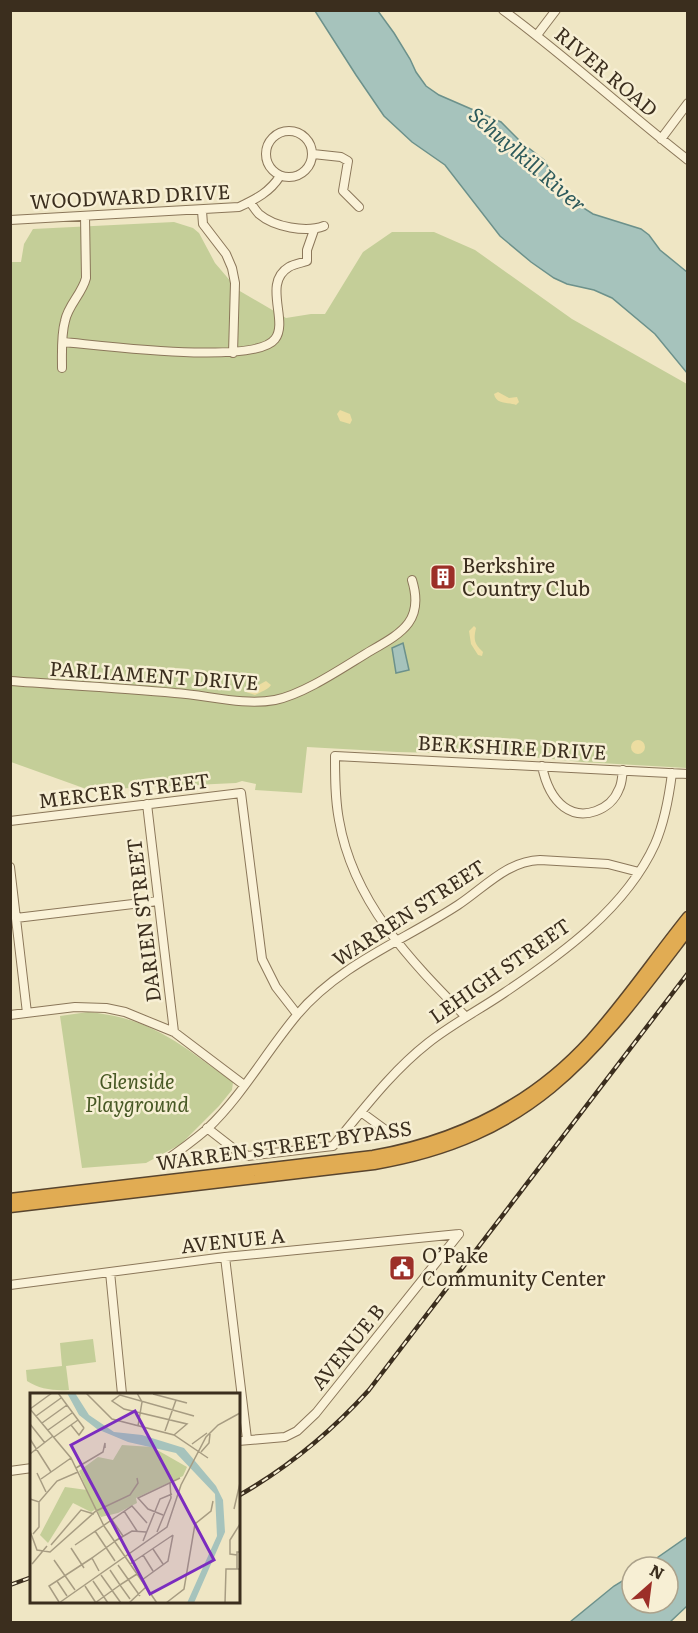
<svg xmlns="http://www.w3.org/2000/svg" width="698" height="1633" font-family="Literata,serif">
<rect width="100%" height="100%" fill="#efe6c4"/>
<path fill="#c4ce98" d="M174 222 193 228 199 233 215 263 238 290 286 318 311 314H325L363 252 392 232H434L475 250 572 319 687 384V768L582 762 511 755 397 752 307 747 302 793 255 790 256 784 242 781 236 783 89 790 11 762 10 262H21L24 244 33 229Z
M88 1012C153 1018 182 1046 233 1082L232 1090 219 1106 181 1144 146 1163 82 1168 60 1016Z
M93 1339 96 1362 66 1366 69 1390C54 1391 39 1389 27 1381L26 1370 62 1366 60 1343Z"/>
<path fill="#ecdda1" d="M498 392 509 398 517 397 519 402 516 405C509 402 496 405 494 394Z
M340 410 350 414 352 420 350 424 340 421 337 414Z
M474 626 476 628C473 641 475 644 483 652L482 656 478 655 471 644 469 631Z
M266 681 271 685C268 690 260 692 255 695L246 692 247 688H253Z
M631 747a7 7 0 1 1 14 0a7 7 0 1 1-14 0Z"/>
<path fill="#a6c3bc" stroke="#6c918b" stroke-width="1.5" d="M315 11H378L394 33 410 59 416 72 426 86 439 95 501 122 521 142 544 160 558 184 585 209 593 214 641 229 649 235 660 250 687 272V373L655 334 612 298 594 290 567 284 554 278 531 262 500 236 445 165 412 142 384 116 356 75Z
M403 643 409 670 396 673 392 648Z
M687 1537V1606L670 1622H570L614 1586 632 1575V1603H668V1567H644Z"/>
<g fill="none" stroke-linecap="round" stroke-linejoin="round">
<defs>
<path id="minor" d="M503 10C567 57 625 111 688 160
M537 35 556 10
M266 154a23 23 0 1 1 46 0a23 23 0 1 1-46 0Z
M661 139 688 103
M313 154 341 157 348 161 343 191 359 207
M250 202C253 206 256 211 259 214 274 227 306 233 324 226
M202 211 203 224 226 254 232 268 235 283 233 353
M10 220 239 207C256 199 270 192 280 176
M63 342C99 345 255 366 275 339 289 321 262 283 289 267 294 264 301 263 307 261V250L314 230
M62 368C62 353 61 335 65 321 68 305 82 294 86 278L85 216
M10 681C65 685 120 688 175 693 207 695 243 706 275 700 305 694 345 666 372 650 404 632 424 619 412 580
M542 766C545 781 552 798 564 807 583 821 611 810 619 789 622 784 622 776 623 770
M147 804 174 1032
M10 821 241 793 262 959 276 987 297 1014
M10 867 27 1013
M16 918 158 901
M10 1015 75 1007 106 1008 125 1012 174 1032 244 1085
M465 1016C410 960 353 902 339 820 335 799 335 778 335 756L688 774
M361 1112 391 1134
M207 1128 234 1149 248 1156 333 1146C363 1110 391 1072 428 1043 452 1024 479 1010 504 993 562 954 626 908 655 844 665 821 669 797 672 773
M163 1162C178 1152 193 1141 207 1129 242 1096 266 1052 297 1015 340 964 403 941 458 905 484 888 507 861 540 860L608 864 639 872
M225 1257 247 1439
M110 1272 122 1394
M10 1285 225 1257 459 1234
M238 1441 285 1437 297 1431 316 1413 459 1234
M10 1471 32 1468"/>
<path id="highway" d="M10 1199 373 1156C458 1141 532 1105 591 1040 626 1001 655 958 688 917
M10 1207 374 1164C537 1136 594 1053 688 930"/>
</defs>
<use href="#minor" stroke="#8b775a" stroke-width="10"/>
<use href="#highway" stroke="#59452e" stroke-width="13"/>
<use href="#minor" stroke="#faf2d8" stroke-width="8"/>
<use href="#highway" stroke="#e1ac53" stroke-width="10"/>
<defs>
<path id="rail" d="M238 1496C289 1467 330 1433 369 1390L688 973
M10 1585 32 1577"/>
</defs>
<use href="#rail" stroke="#3b2e1e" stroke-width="4.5"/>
<use href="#rail" stroke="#f7efd4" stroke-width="2" stroke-dasharray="7" stroke-linecap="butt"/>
</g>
<defs>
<symbol id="building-square" viewBox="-11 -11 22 22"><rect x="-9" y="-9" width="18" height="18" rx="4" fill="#9c2f28" stroke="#f7efd4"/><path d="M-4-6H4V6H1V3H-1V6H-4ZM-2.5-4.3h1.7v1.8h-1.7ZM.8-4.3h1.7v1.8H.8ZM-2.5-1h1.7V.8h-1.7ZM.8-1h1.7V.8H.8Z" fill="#fff"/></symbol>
<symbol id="civic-square" viewBox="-11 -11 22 22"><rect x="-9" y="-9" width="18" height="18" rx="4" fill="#9c2f28" stroke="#f7efd4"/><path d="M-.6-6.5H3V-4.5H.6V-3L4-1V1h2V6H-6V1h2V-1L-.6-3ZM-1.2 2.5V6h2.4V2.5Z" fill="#fff"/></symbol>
</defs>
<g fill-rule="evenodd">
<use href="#building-square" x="428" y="562" width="30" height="30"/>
<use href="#civic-square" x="387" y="1253" width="30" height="30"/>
</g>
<g text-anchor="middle" stroke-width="5" stroke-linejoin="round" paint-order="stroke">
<g font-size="20" fill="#3b2e1e" stroke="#f7efd4">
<text transform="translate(606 72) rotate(40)" y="7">RIVER ROAD</text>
<text transform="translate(130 197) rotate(-3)" y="7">WOODWARD DRIVE</text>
<text transform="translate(154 676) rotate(4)" y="7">PARLIAMENT DRIVE</text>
<text transform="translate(512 748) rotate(3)" y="7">BERKSHIRE DRIVE</text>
<text transform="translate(124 791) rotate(-7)" y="7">MERCER STREET</text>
<text transform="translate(409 913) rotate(-33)" y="7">WARREN STREET</text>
<text transform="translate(144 920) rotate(-97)" y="7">DARIEN STREET</text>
<text transform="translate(500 971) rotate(-35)" y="7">LEHIGH STREET</text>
<text transform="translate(284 1146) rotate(-8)" y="7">WARREN STREET BYPASS</text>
<text transform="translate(233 1241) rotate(-6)" y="7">AVENUE A</text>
<text transform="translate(348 1347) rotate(-51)" y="7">AVENUE B</text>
</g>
<g font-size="20" fill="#3b2e1e" stroke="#f7efd4" text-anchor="start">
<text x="462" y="573">Berkshire<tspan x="462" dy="23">Country Club</tspan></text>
<text x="422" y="1263">O’Pake<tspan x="422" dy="23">Community Center</tspan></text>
</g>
<g font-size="20" font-style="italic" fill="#475824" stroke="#f7efd4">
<text x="137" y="1089">Glenside<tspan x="137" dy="23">Playground</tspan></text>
</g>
<g font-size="21" font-style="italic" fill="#2d5a5b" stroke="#f7efd4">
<text transform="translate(527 160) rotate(41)" y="7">Schuylkill River</text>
</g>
</g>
<g transform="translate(30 1393)">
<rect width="210" height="210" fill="#efe6c4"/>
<path d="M92 52 122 54 157 74 153 83 106 105 107 110 88 120 71 124 66 116 61 119 43 110 18 150 10 142 35 94 57 97 49 78 68 64 83 67Z" fill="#c4ce98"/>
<path d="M37 0H45L59 22 84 39 112 42 154 55 186 93 193 107 195 139 164 210H157L187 143 185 101 146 60 98 49 67 36 49 22Z" fill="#a6c3bc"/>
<path fill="none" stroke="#a79c82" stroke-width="1.5" d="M28 0 54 35M56 0 82 26 144 42 178 65M107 0 112 9 108 33M123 1 157 10M0 16 22 0M0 16 41 65 74 133 127 210M6 23 31 5M12 30 37 12M0 31 15 50M41 32 49 42 54 35M18 37 42 20M135 38 146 7M144 42 157 31 94 16 82 8 90 2 164 23M24 44 48 27M0 46 21 79M162 51 177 40M171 59 179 50 180 41M0 61 23 43M46 75 73 59 75 50V55M7 80 16 99M11 86 41 65M0 106 9 109 27 88 48 79M204 116 210 90M94 118 107 138M133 122 118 116 108 105 150 85M82 127 93 143M0 138 7 157 20 159 66 118 100 102 108 90 107 85M65 138 85 168M127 139 141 105 140 90M3 141 9 134V109M85 148 102 138 116 139M113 148 130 106 142 101M21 152 51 117 64 121M45 152 102 113 117 130M41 155 54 175M123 156 133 171M113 162 123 178M207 162 200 161V147L210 131M24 167 45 197M2 171 17 153M100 171 143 142M88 172 110 203M207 176V159H210M80 177 90 192 107 181M69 178 62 165 84 149M71 182 91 210M112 187 138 168 143 142M27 188 37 203M63 188 78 210M55 193 66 210M29 209 19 193 62 165M29 210 137 134 151 92 176 44 188 32 210 20M65 210 90 192 100 206M99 210 116 194M136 210 154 196 165 131 181 118 183 108M195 210 196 176H210"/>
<path fill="#7b2cbf" fill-opacity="0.15" stroke="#7b2cbf" stroke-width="3" d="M105 18 184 167 120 201 41 52Z"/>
<rect width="210" height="210" fill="none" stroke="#3b2e1e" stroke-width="3"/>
</g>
<rect width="698" height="1633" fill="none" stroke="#3b2e1e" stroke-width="24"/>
<g transform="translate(650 1585) rotate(28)"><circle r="28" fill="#f7efd4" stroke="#aca28b" stroke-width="1.5"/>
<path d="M0-4.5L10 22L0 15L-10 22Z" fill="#9c2f28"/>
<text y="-9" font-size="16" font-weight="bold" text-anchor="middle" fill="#3b2e1e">N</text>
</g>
</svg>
